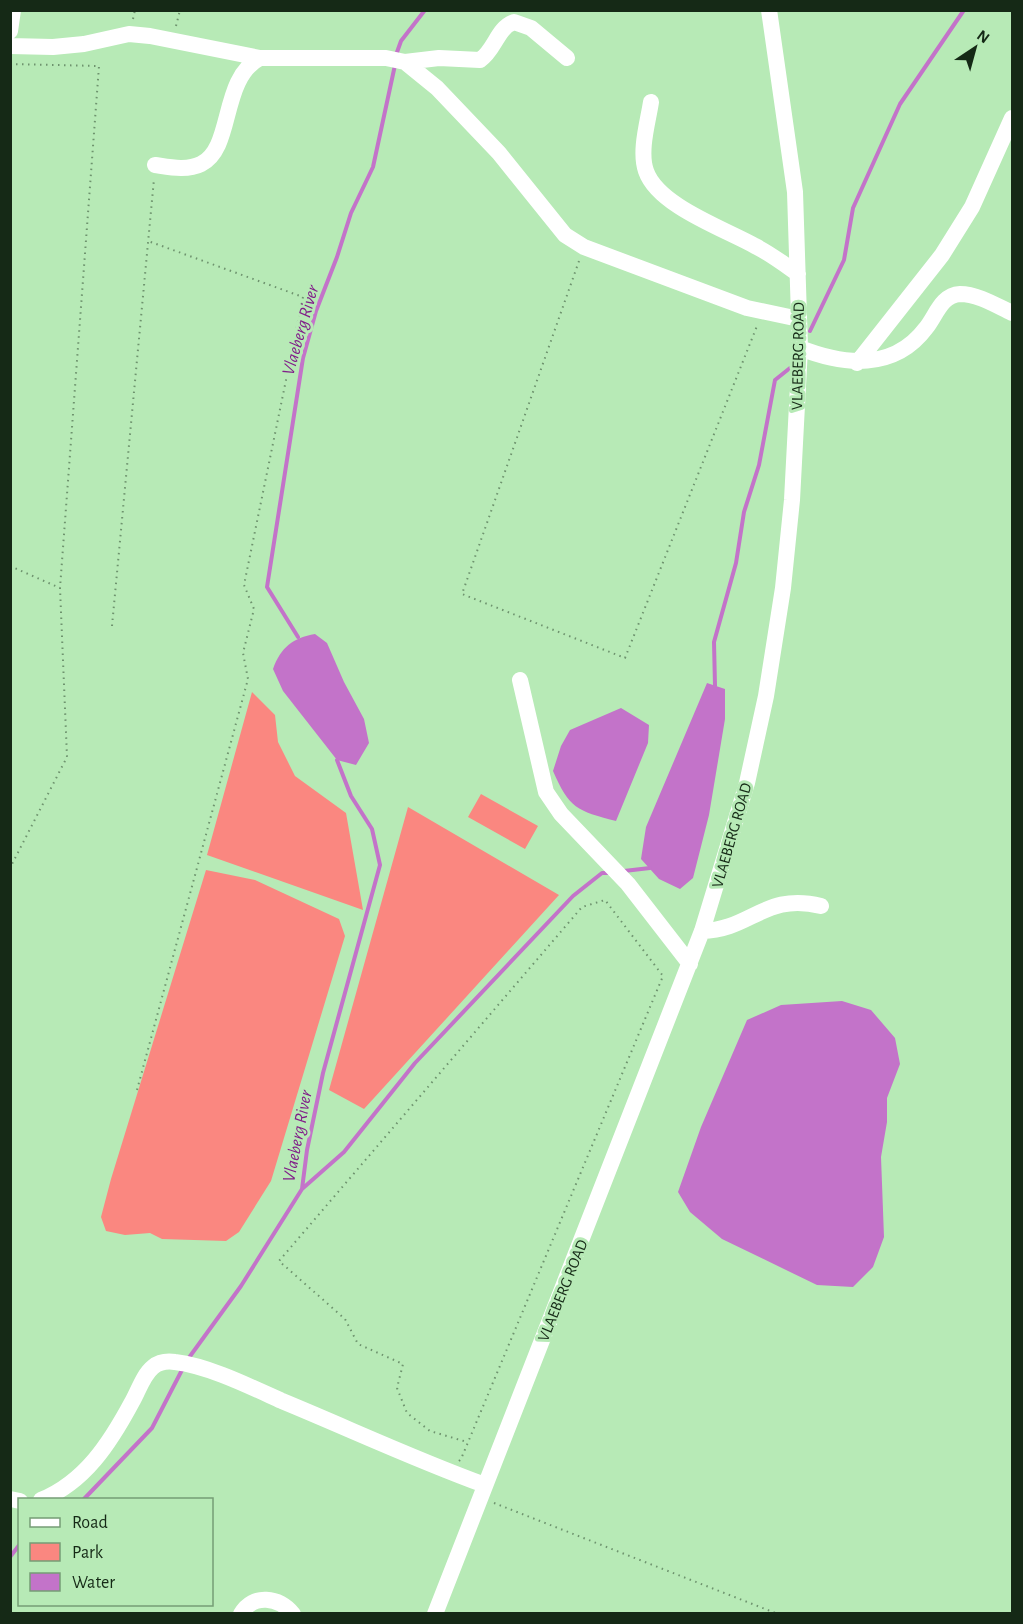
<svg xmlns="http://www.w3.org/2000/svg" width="1023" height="1624" font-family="'Alegreya Sans',sans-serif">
<rect width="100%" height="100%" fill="#b7eab6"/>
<path fill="#fa8780" d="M252 692 275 715 278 742 295 776 346 813 363 910 207 855Z
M481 794 538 826 525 849 468 817Z
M408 807 559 895 364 1109 329 1090Z
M206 870 255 880 339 919 345 936 271 1181 239 1232 226 1241 162 1239 150 1233 125 1235 106 1231 101 1217 111 1179Z"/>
<path fill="#c373c9" d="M315 634 327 643 344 682 364 719 369 743 356 765 337 760 283 691 273 669C281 647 293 638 315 634Z
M707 683 725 689V719L709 815 693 878 680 889 659 879 641 859 646 827Z
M621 708 649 725 648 743 616 821C577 811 569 808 553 771L561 746 570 730Z
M842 1001 871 1010 895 1038 900 1064 887 1098V1122L881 1157 884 1237 873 1267 853 1287 817 1285 722 1239 690 1212 678 1192 701 1127 747 1020 781 1005Z"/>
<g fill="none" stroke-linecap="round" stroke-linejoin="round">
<path stroke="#c373c9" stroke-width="4" d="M396 55 401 41 425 10
M810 331 844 260 853 208 900 104 964 10
M298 637 267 587 303 358 316 311 337 257 351 213 373 167 395 65
M715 686 714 642 736 563 744 512 759 465 775 380 790 368
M624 871 650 868
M302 1189 344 1152 415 1063 573 896 602 873H610
M188 1359 241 1286 302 1189 307 1150 323 1073 380 865 372 829 351 796 337 760
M83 1500 152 1428 183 1368
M10 1557 20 1544"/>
<path stroke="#6e936e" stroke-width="2" stroke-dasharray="1.5 4.5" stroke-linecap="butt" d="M133 19 135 10
M176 26 180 10
M10 64 99 66 60 588 67 757 10 868
M579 261 462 594 625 658 757 326
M10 566 60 588
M112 626 154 179
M137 1090 248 679 243 653 254 609 244 585 303 297 148 241
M459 1461 461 1459 663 976 605 900 582 907 279 1261 345 1319 358 1344 403 1364 397 1388 407 1413 430 1431 467 1442
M494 1503 778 1614"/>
<path stroke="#fff" stroke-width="16" d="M10 31 13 10
M10 46 53 47 84 44 129 34 150 36 260 58H386L405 62 437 88 499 153 565 235 584 247 747 308 799 319
M405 62 439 58 480 60C495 50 497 28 514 22L531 28 567 58
M651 102C648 122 639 151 646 171 658 206 725 229 755 246 771 254 784 264 798 274
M155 165C169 167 187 171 201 164 234 148 220 79 260 58
M800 348C843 365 894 371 926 328 936 316 941 295 960 294 978 294 997 306 1012 313
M857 363 942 255 972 207 1012 118
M520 680 546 792 561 814 628 884 690 964
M702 931C751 930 765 892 821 906
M10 1499 20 1501
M41 1500C85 1482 110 1443 132 1402 138 1392 143 1375 153 1367 159 1362 168 1361 175 1362 209 1366 251 1387 282 1401 350 1429 416 1460 485 1485
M241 1614C253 1593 279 1597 293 1614
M435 1614 702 931 747 783 766 696 783 588 792 500 800 348 795 192 769 10"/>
</g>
<g text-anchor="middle" stroke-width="6" stroke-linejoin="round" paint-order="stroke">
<g font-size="16" fill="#152916" stroke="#b7eab6">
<text transform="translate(797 356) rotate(-89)" y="6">VLAEBERG ROAD</text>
<text transform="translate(731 835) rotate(-74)" y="6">VLAEBERG ROAD</text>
<text transform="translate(562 1290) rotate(-68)" y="6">VLAEBERG ROAD</text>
</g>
<g font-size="18" font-style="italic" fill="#811e89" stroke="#b7eab6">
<text transform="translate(300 330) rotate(-74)" y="6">Vlaeberg River</text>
<text transform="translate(297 1136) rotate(-79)" y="6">Vlaeberg River</text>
</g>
</g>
<rect width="1023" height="1624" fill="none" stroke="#152916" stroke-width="24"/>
<rect x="18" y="1498" width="195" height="108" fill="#b7eab6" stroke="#769d76" stroke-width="1.5"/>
<rect x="30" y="1518" width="30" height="9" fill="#ffffff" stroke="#769d76" stroke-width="1.5"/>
<text x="72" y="1528" font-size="18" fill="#152916">Road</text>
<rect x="30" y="1543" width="30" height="18" fill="#fa8780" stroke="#769d76" stroke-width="1.5"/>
<text x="72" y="1558" font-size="18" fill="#152916">Park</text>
<rect x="30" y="1573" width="30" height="18" fill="#c373c9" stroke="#769d76" stroke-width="1.5"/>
<text x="72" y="1588" font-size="18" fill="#152916">Water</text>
<g transform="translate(975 48) rotate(36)" stroke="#b7eab6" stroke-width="4.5" paint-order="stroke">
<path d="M0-4.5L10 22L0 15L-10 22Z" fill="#152916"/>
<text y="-9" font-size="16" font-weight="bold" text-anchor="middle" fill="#152916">N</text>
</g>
</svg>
